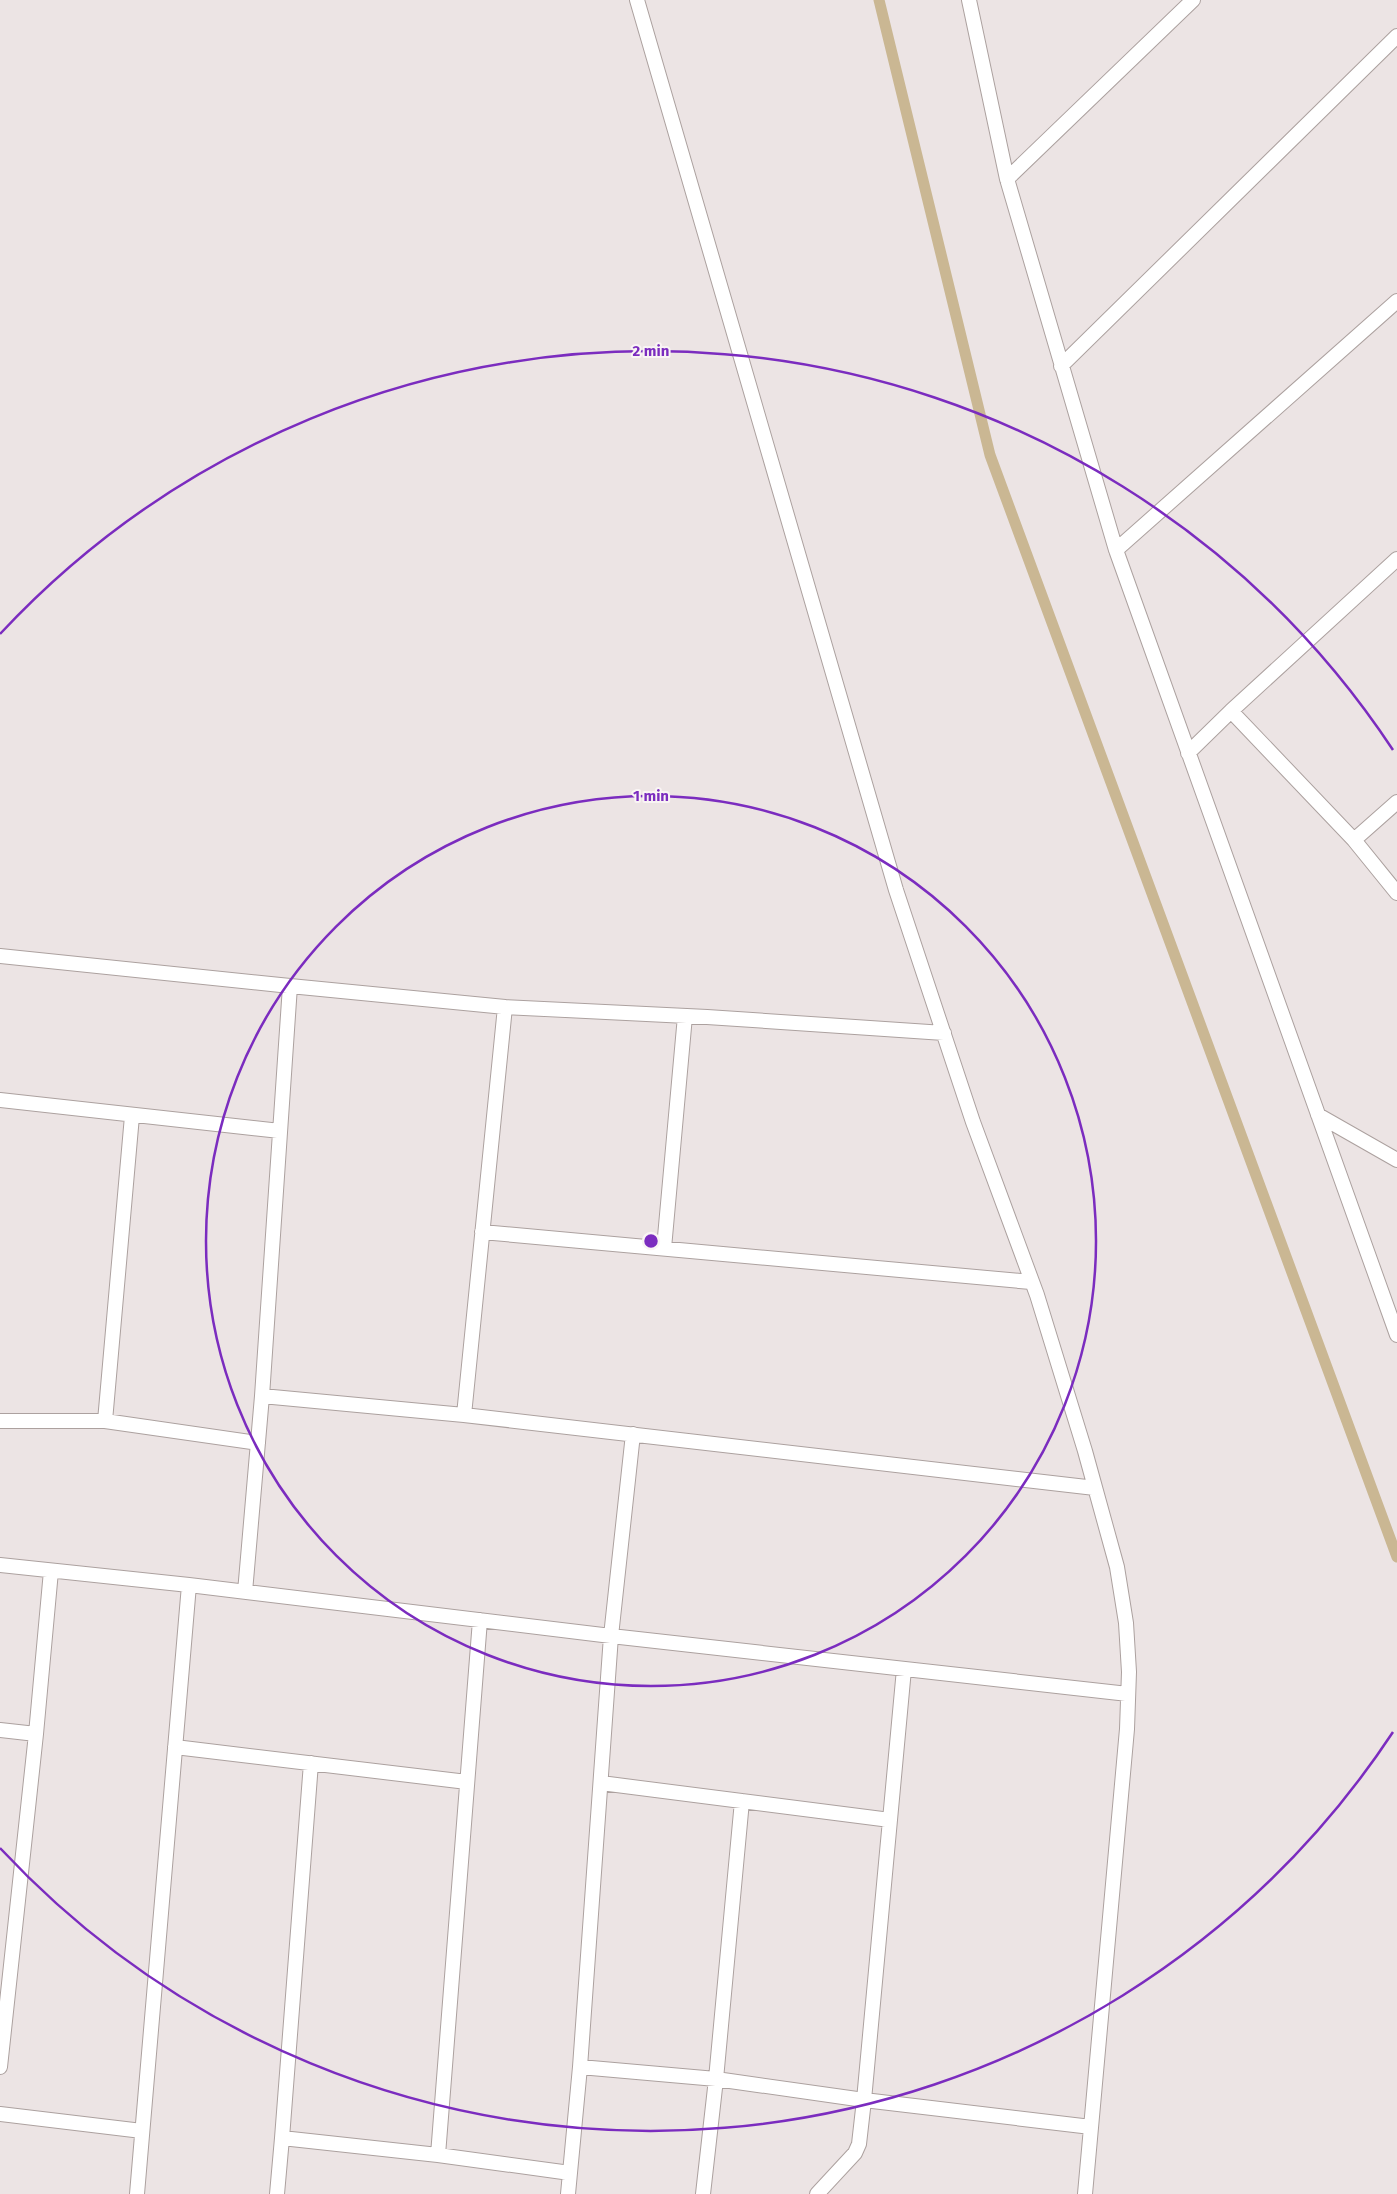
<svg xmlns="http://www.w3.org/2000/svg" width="1397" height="2194" font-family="'Fira Sans',sans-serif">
<rect width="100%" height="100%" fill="#ece4e4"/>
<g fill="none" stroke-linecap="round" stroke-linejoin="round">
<path stroke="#cab793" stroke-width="11" d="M879 0 990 455 1397 1557"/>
<defs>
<path id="minor" d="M637 0 896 890 973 1122 1037 1295 1085 1451 1117 1567 1126 1623 1129 1672 1127 1729 1085 2194
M969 0 1007 179 1116 550 1397 1335
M1007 179 1193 0
M1061 366 1397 36
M1116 550 1397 301
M1231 711 1354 840 1397 893
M1188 753 1231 711 1397 559
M1354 840 1397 802
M0 956 290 986
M944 1033 707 1017 505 1007 464 1415 1095 1488
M0 1100 280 1131
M1318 1115 1397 1160
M132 1116 105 1421 258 1443
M482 1232 1031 1282
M664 1248 685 1016
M262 1396 290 986 505 1007
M0 1421H105
M0 1565 189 1585 611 1636 1128 1694
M245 1592 262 1396 464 1415
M480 1620 438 2155 570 2173
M0 1730 36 1734
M175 1747 467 1782
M601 1783 890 1820
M0 2067 36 1734 51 1571
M580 2067 716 2079 864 2100 1091 2127
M0 2114 142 2131
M282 2138 311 1763
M137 2194 189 1585
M277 2194 282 2138 438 2155
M568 2194 580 2067 611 1636 633 1434
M703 2194 716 2079 742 1801
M817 2194 855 2153 859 2144 864 2100 904 1669"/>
</defs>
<use href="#minor" stroke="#aca19f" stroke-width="16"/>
<use href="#minor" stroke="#fff" stroke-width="14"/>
</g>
<g fill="none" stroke="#7b2cbf" stroke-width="2.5">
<circle cx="651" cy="1241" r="445"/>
<path d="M1393 1732A890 890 0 0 1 0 1848M0 634A890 890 0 0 1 1393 750"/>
</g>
<circle cx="651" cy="1241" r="8" fill="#7b2cbf" stroke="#f9f4f4" stroke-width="2.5"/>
<g font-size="15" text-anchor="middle" font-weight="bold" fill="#7b2cbf" stroke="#f9f4f4" stroke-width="4" stroke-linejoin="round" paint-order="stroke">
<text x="651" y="356">2 min</text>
<text x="651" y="801">1 min</text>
</g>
</svg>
